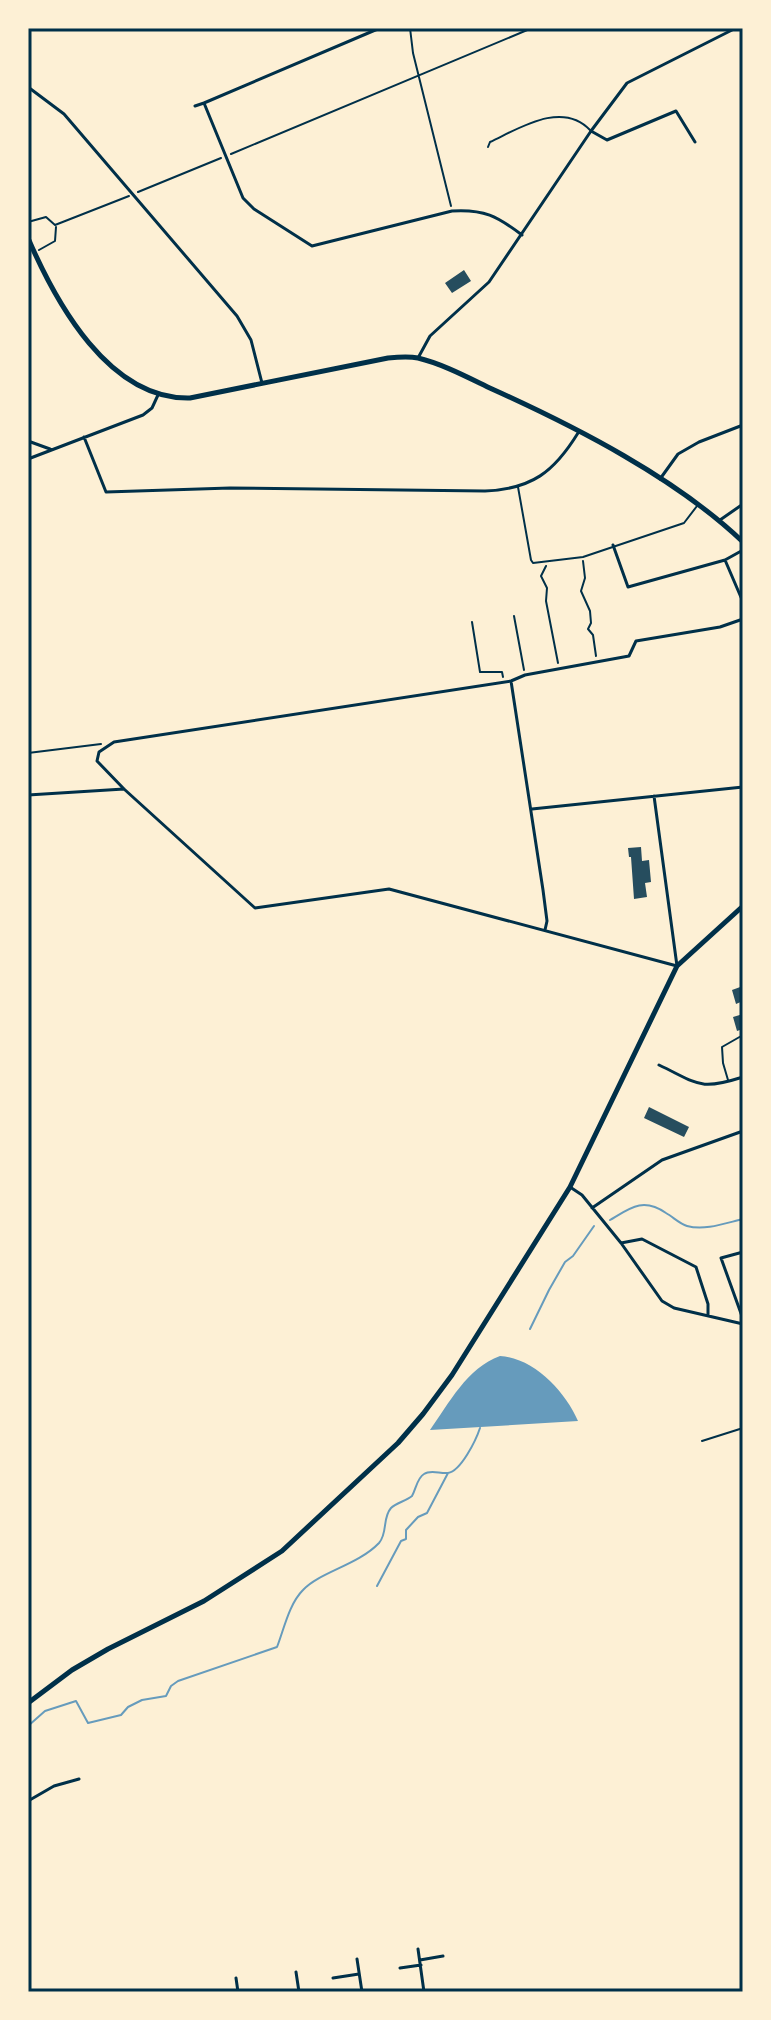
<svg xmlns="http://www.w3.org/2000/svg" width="771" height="2020" font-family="Overpass,sans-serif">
<rect width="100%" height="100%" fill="#fdf0d5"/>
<path fill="#669bbc" d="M500 1356C534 1358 565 1391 578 1421L430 1430C449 1403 467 1368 500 1356Z"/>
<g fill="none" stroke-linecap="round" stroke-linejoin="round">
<path stroke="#669bbc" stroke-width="2" d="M610 1220C630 1208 643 1197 666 1213 673 1217 680 1224 687 1226 705 1231 726 1223 743 1219
M530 1329 549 1290 565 1262 573 1256 594 1226
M377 1586 401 1541 406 1539V1530L418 1517 427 1513 448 1473
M28 1726 45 1711 76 1701 88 1723 121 1715 128 1707 142 1700 166 1696 171 1686 178 1681 277 1647C284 1629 289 1604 303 1590 320 1572 358 1565 379 1543 388 1533 382 1518 391 1508 396 1503 406 1501 412 1496 416 1489 417 1478 424 1474 431 1469 440 1474 448 1473 461 1471 476 1440 480 1428"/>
</g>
<path fill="#264d5e" d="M464 270 471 281 452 293 445 283Z
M641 847 642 861 649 860 651 882 645 883 647 897 634 899 631 857H629L628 848Z
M743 986V1001L736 1004 732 990Z
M743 1014V1029L737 1031 733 1017Z
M649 1107 689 1127 684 1137 644 1118Z"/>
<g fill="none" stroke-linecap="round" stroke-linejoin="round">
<path stroke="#003049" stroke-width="2" d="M410 28 413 53 451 206
M231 154 532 28
M138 192 221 158
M28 222 46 217 55 225 129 196
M39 250 55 241 56 227
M583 561 585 578 581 591 590 611 591 623 588 629 593 635 596 656
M546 566 541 576 547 588 546 601 558 663
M514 616 524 670
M472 622 480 672H502L503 677
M28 753 101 744
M702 1441 743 1428"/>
<path stroke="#003049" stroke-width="2" d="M488 147 490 142C518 129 562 100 590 130
M518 487 531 560 533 563 583 557 684 523 697 506
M728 1080 723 1063 722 1047 743 1035"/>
<path stroke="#003049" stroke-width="3" d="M28 87 64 114 237 316 251 340 262 383
M204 103 380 28
M195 106 204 103 243 198 254 209 312 246 452 211C484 209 497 216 522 235
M591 131 607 140 676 111 695 142
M418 358 430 336 489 282 591 131 627 83 736 28
M84 437 106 492 230 488 485 491C532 489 554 472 578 433
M28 441 50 449
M28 459 143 415 152 408 158 395
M660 479 678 454 699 442 743 425
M720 520 743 504
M613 545 628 587 725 560 743 550
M725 560 743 602
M511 681 543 890 547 921 545 930
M28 795 124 789
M654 796 677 966
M532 809 743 787
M677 966 389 889 255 908 124 789 97 761 99 752 114 742 511 681 525 675 629 656 636 641 720 627 743 619
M659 1065C699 1084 699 1091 743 1077
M570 1187 582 1195 621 1243 662 1301 674 1308 743 1324
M592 1208 662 1160 743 1131
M621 1243 642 1239 696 1267 708 1304V1315
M743 1252 721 1258 743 1319
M28 1801 54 1786 79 1779
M418 1949 424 1992
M357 1959 362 1992
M420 1960 443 1956
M400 1968 421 1965
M296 1972 299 1992
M236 1978 238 1992
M333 1978 359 1974"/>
<path stroke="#003049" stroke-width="5" d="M28 238C56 303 109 400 190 398L388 358C398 357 408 356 418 358 443 364 469 378 492 389 576 427 676 478 743 542
M28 1703 72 1670 108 1649 204 1601 282 1551 398 1443 423 1414 452 1375 570 1187 677 966 743 906"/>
</g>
<rect width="771" height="2020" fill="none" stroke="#fdf0d5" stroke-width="60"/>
<rect x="30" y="30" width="711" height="1960" fill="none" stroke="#003049" stroke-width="3"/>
</svg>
